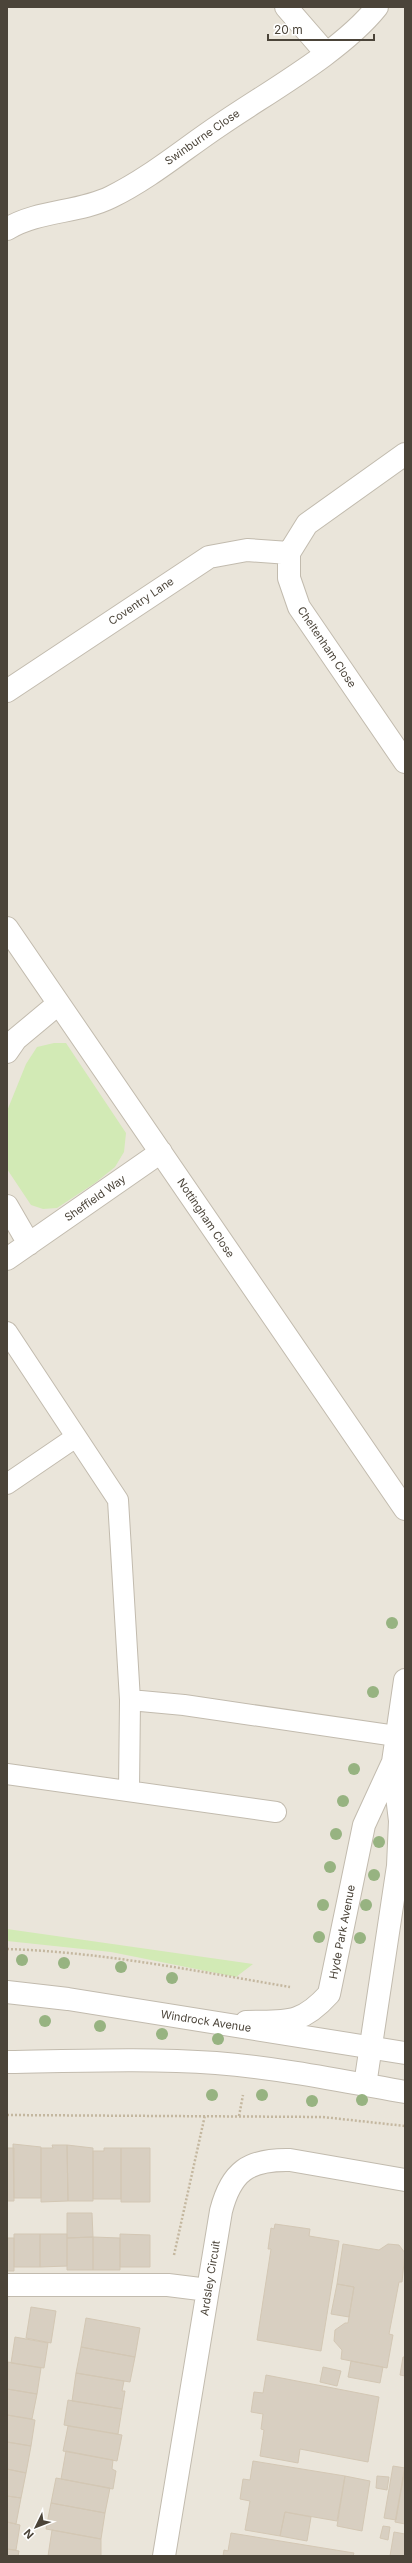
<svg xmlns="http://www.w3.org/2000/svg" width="412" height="2563" font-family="Inter,sans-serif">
<rect width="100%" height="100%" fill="#f6f3ec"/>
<path fill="#eae5da" d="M7 7H405V2556H7Z"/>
<path fill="#d2eab5" d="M54 1043H66L126 1133 124 1152 115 1167 95 1183 57 1208 43 1209 31 1205 7 1169V1111L26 1064 37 1047Z
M7 1929 253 1964 236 1977 111 1952 7 1941Z"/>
<path fill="#d8cfc1" stroke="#d3c7b4" d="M13 2144 41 2147V2198H14Z
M52 2145H67L68 2201 41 2202V2148H53Z
M67 2145 93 2148V2201H68Z
M7 2148H14V2201H7Z
M104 2148H121V2199H93V2151H104Z
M121 2148H150V2202H121Z
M67 2213H92L93 2237 67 2238Z
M275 2224 310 2229 309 2236 339 2241 321 2351 257 2340 271 2249H268L271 2228 274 2229Z
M14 2234H40V2267H14Z
M40 2234H67V2266L40 2267Z
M120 2234 150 2235V2267H120Z
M93 2237 120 2238V2270H93Z
M93 2237V2270H67V2238Z
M7 2238H14V2271H7Z
M343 2244 379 2250 388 2244 399 2245 405 2253 402 2282H399L389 2334 393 2335 387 2368 341 2359 342 2350 334 2341 335 2330 345 2323H348L354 2287 337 2284Z
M337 2284 354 2287 349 2317 331 2314Z
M31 2307 56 2311 51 2343 26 2338Z
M86 2318 140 2328 135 2357 81 2347Z
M15 2337 48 2343 44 2368 11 2363Z
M81 2347 135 2357 130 2382 76 2373Z
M403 2357H405V2376L400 2375Z
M351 2361 383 2367 380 2383 348 2377Z
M8 2362 41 2368 37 2394 7 2389Z
M323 2367 341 2371 337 2386 320 2382Z
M76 2373 124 2381 122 2391H125L122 2409 72 2401Z
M266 2375 379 2397 368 2462 300 2449 298 2463 260 2456 264 2430 261 2429 263 2414 251 2412 254 2392 263 2393Z
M7 2389 37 2394 32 2419 7 2415Z
M68 2400 122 2409 118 2434 64 2425Z
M7 2415 35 2420 31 2446 7 2442Z
M68 2426 122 2435 117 2461 63 2451Z
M7 2442 31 2446 26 2473 7 2469Z
M66 2451 113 2460 112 2469 116 2471 113 2489 61 2479Z
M253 2461 345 2476 337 2521 285 2512 280 2536 245 2530 250 2501 240 2499 243 2479 250 2480Z
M393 2466 405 2468 396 2520 384 2518Z
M405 2466V2524L395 2522Z
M7 2469 26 2473 21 2498 7 2496Z
M345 2476 370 2481 362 2531 337 2526Z
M377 2476 389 2477 387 2490 376 2488Z
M56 2478 110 2488 105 2513 51 2503Z
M7 2496 21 2498 16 2524 7 2522Z
M51 2503 105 2513 101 2539 46 2529Z
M285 2512 311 2517 307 2541 280 2536Z
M7 2522 20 2525 16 2550 7 2549Z
M383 2526 390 2527 388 2540 380 2538Z
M52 2530 101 2539V2556H48Z
M394 2532 405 2534V2556H390Z
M231 2533 354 2553 353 2556H223L224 2550 228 2551Z
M7 2549 19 2551 18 2556H7Z"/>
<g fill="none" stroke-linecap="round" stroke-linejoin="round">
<defs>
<path id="service" d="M7 1332 118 1500 130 1700 129 1790
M7 1484 76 1437
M130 1700 184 1705 396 1736
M7 1774 276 1812"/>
<path id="minor" d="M286 7 326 53
M7 229C38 210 79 213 111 197 150 178 184 149 220 125 268 92 341 52 377 7
M405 454 307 524 289 553V578L299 607 405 762
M7 691 209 557 247 550 289 553
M7 928 405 1509
M7 1052 16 1039 58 1004
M7 1206 29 1244
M7 1259 161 1152
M246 2022C286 2021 300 2026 329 1994L364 1825 393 1762
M365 2085 398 1866 400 1821 393 1762 405 1680
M7 2285H168L208 2290
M164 2556 221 2211C231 2172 248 2159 290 2160L405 2180"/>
<path id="tertiary" d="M7 1992 68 1999 405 2053
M7 2062C77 2061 147 2058 216 2063 279 2068 343 2081 405 2092"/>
</defs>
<use href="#service" stroke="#c2bbae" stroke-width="22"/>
<use href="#minor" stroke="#c2bbae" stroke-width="24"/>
<use href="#tertiary" stroke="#c2bbae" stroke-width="24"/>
<path stroke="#c4b79f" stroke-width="2.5" stroke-dasharray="2 2" stroke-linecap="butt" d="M7 1949C102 1952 196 1971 290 1987
M7 2115 323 2117 405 2126
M239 2116 243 2095
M174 2255 205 2115"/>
<use href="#service" stroke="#fff" stroke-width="20"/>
<use href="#minor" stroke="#fff" stroke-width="22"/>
<use href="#tertiary" stroke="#fff" stroke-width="22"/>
</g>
<g fill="#97b381">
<circle cx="392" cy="1623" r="6"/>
<circle cx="373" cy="1692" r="6"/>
<circle cx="354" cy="1769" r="6"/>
<circle cx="343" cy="1801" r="6"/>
<circle cx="336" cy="1834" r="6"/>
<circle cx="379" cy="1842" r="6"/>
<circle cx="330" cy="1867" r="6"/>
<circle cx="374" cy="1875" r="6"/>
<circle cx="323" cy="1905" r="6"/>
<circle cx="366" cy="1905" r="6"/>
<circle cx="319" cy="1937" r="6"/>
<circle cx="360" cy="1938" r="6"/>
<circle cx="22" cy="1960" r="6"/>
<circle cx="64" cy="1963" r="6"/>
<circle cx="121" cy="1967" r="6"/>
<circle cx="172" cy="1978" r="6"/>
<circle cx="45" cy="2021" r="6"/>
<circle cx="100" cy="2026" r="6"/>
<circle cx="162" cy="2034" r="6"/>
<circle cx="218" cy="2039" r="6"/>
<circle cx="212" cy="2095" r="6"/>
<circle cx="262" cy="2095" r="6"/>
<circle cx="362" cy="2100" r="6"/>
<circle cx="312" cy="2101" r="6"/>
</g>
<g text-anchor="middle" stroke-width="3.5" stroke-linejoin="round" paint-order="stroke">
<g font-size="11" fill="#4b4439" stroke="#fff">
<text transform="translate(202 137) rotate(-35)" y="4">Swinburne Close</text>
<text transform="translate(141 601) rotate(-34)" y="4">Coventry Lane</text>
<text transform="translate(327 647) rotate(56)" y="4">Cheltenham Close</text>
<text transform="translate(95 1198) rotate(-35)" y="4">Sheffield Way</text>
<text transform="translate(206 1218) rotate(56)" y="4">Nottingham Close</text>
<text transform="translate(342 1932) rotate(-79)" y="4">Hyde Park Avenue</text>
<text transform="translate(206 2021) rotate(9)" y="4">Windrock Avenue</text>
<text transform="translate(210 2278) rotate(-81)" y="4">Ardsley Circuit</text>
</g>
</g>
<rect width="412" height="2563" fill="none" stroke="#4b4439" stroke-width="16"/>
<g transform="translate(36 2527) rotate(227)" stroke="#ffffff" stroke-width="3" paint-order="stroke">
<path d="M0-3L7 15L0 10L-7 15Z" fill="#4b4439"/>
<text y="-6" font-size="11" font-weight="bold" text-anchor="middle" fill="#4b4439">N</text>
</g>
<path d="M268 34v6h106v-6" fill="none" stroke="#4b4439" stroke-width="2"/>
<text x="274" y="34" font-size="12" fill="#4b4439" stroke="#ffffff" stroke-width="3" paint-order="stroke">20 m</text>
</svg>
